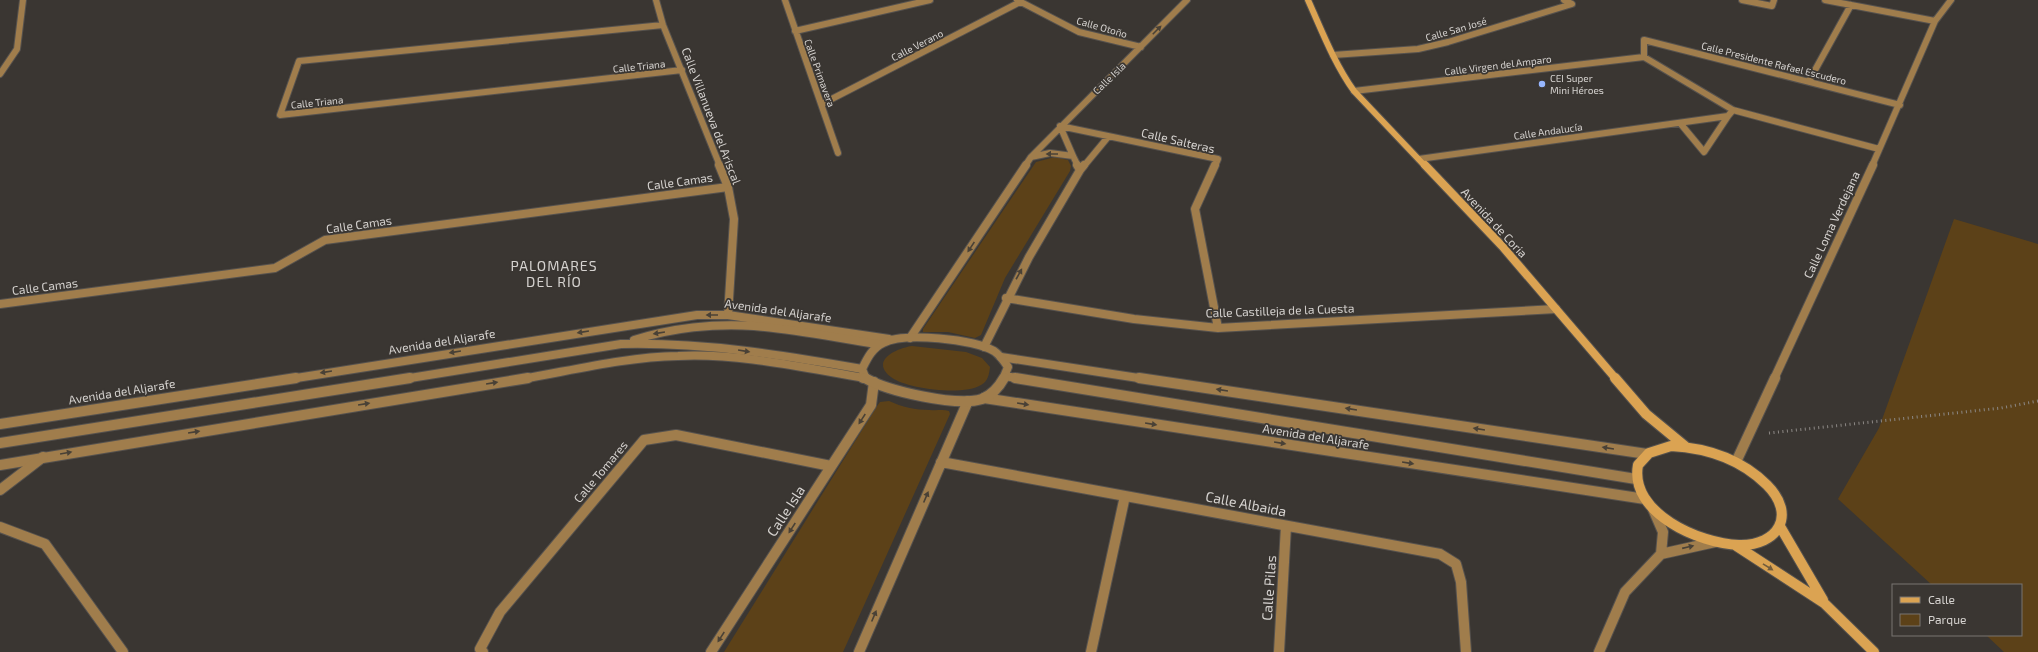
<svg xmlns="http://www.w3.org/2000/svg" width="2038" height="652" font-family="'Exo 2',sans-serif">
<rect width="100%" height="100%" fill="#3a3632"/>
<path fill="#5c4118" d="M1055 157 1068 160 1071 166 1070 171 1005 278 981 335 975 338 948 332H923V329L1036 162Z
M1954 219 2038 244V652H2004L1986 635H2021V585H1932L1838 499 1879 428Z
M912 346 966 352 982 358 990 367C989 375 988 381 981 385 964 396 906 389 891 377 869 360 898 348 912 346Z
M889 401C902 407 915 410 930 410 937 411 943 409 949 411L950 414 843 652H724L877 406 880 402Z"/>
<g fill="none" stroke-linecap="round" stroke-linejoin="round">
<defs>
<path id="service-far1" d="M1001 357 1145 379
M290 379 697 315H728L889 339
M522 379C574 370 626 357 678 356 741 353 804 368 865 378"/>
<path id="service" d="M863 378H865
M1139 378 1647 454
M984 398 1645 499
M0 424 296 378
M0 465 528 378"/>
<path id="minor-far2" d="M656 0 663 25 720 166
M785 0 838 153
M1017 0 1079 32 1141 47
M1742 0 1772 6 1774 0
M1825 0 1935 21
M663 25 299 61 280 115 682 70
M795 31 930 0
M1333 55 1418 49 1448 42 1572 4 1564 0
M0 74 17 49 23 0
M1809 81 1851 5
M1354 91 1644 57
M822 104 1020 2
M1680 123 1704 152 1728 116
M1060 126 1218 159 1215 166
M1060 126 1073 156
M1879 149 1733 110 1644 57V40L1900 105
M1031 157 1187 0
M1419 159 1728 116 1733 110
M1025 166 1031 157 1050 153 1073 156 1078 166
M1084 166 1108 137
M1872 166 1935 21 1951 0"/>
<path id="minor-far1" d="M719 165 728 187 734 219 728 315
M1215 165 1195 209 1218 328
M1080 170 1084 165
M1006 298 1134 319 1218 328 1556 309
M0 304 275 268 325 240 728 187
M910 338 1026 165
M984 347 1029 257 1080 170 1077 165
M1774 379 1873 165"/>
<path id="minor" d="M941 462 1440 554 1456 564 1461 582 1466 652
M1736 462 1775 378
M0 490 43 457
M1653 509 1663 532 1661 554
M0 527 45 544 123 652
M483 652 480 649 500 612 644 440 676 435 831 466
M711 652 871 405 874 382
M859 652 968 401
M1091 652 1125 496
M1279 652 1286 526
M1599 652 1625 592 1661 554 1715 542"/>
<path id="tertiary-far1" d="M634 340C671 328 715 323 754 326 796 329 837 338 878 344
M1005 376 1021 379
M404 379 621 344C703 342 782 355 862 369
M866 379 862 369C867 359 872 348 883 343 904 332 974 339 994 351 1000 355 1004 361 1008 367L1003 379"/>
<path id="tertiary" d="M865 378C887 391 957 407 982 399 992 395 999 387 1004 378
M1015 378 1636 479
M0 443 410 378"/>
<path id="secondary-far2" d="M1308 0C1322 31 1334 63 1354 91L1425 166"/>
<path id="secondary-far1" d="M1425 165 1502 246 1616 379"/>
<path id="secondary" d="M1615 378 1646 414 1686 447
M1671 446C1707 448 1741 459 1767 485 1797 515 1778 546 1739 545 1700 544 1629 513 1638 465L1649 453Z
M1781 528 1823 600
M1735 545 1824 603 1874 652"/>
</defs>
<use href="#service-far1" stroke="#56524e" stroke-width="10"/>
<use href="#service" stroke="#56524e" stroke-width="12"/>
<use href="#minor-far2" stroke="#56524e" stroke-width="8"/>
<use href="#minor-far1" stroke="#56524e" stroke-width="10"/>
<use href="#minor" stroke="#56524e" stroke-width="12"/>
<use href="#tertiary-far1" stroke="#56524e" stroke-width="10"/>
<use href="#tertiary" stroke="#56524e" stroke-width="12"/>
<use href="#secondary-far2" stroke="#56524e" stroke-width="8"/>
<use href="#secondary-far1" stroke="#56524e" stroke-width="10"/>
<use href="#secondary" stroke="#56524e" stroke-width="12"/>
<path stroke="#8c8885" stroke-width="3" stroke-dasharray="1 3.5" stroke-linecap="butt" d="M1769 433 2001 408 2038 401"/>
<use href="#service-far1" stroke="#a07d4c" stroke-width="8"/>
<use href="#service" stroke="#a07d4c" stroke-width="10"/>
<use href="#minor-far2" stroke="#a07d4c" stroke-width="6"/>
<use href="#minor-far1" stroke="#a07d4c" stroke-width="8"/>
<use href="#minor" stroke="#a07d4c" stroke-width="10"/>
<use href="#tertiary-far1" stroke="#a07d4c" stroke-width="8"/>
<use href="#tertiary" stroke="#a07d4c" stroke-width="10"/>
<use href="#secondary-far2" stroke="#dba352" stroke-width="6"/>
<use href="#secondary-far1" stroke="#dba352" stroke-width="8"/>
<use href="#secondary" stroke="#dba352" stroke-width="10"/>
</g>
<defs><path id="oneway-solid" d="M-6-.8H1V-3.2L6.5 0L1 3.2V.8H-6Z"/></defs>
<g fill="#494136">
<use href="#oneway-solid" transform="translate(1157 30) rotate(-45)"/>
<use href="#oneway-solid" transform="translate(1052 154) rotate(-180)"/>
<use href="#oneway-solid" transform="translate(971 247) rotate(124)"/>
<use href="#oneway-solid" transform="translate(1019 274) rotate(-61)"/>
<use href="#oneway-solid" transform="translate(712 315) rotate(-180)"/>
<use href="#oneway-solid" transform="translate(583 332) rotate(171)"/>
<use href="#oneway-solid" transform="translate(659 333) rotate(171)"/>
<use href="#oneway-solid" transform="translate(744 351) rotate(9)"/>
<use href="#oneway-solid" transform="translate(455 352) rotate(171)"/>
<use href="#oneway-solid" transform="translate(326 372) rotate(171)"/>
<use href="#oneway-solid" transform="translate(492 383) rotate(-9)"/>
<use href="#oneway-solid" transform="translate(1222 390) rotate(-171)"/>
<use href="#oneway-solid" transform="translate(364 404) rotate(-9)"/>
<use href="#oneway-solid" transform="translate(1023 404) rotate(9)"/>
<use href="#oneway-solid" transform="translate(1351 409) rotate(-171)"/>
<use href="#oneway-solid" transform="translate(862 419) rotate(123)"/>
<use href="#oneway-solid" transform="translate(1151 424) rotate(9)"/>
<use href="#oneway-solid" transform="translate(1479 429) rotate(-171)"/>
<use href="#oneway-solid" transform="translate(194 432) rotate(-9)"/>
<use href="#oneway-solid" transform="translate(1280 443) rotate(9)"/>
<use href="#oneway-solid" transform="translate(1608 448) rotate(-171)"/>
<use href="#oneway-solid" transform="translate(66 453) rotate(-10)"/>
<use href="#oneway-solid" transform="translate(1408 463) rotate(9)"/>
<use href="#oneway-solid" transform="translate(926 497) rotate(-67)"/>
<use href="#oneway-solid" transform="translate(792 528) rotate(123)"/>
<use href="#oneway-solid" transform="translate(1688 547) rotate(-13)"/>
<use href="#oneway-solid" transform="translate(874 616) rotate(-67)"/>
<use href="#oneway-solid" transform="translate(721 637) rotate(123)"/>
</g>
<use fill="#725c3d" href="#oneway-solid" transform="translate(1768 567) rotate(32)"/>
<circle fill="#97b6fd" stroke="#3a3632" stroke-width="1.5" cx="1542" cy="84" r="4"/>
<g text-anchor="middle" stroke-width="3.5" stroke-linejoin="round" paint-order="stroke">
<g font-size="10" fill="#d5d2cf" stroke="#3a3632">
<text transform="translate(1102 27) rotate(16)" y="4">Calle Otoño</text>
<text transform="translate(1456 29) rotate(-16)" y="4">Calle San José</text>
<text transform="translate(917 45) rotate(-27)" y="4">Calle Verano</text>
<text transform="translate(1774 63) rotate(14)" y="4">Calle Presidente Rafael Escudero</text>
<text transform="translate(1498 65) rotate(-7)" y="4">Calle Virgen del Amparo</text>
<text transform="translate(639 66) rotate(-6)" y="4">Calle Triana</text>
<text transform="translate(820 73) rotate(70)" y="4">Calle Primavera</text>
<text transform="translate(1109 78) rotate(-44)" y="4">Calle Isla</text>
<text transform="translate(317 102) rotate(-6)" y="4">Calle Triana</text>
<text transform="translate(1548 131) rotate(-8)" y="4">Calle Andalucía</text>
</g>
<g font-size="10" fill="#d5d2cf" stroke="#3a3632" text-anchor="start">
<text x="1550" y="82">CEI Super<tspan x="1550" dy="12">Mini Héroes</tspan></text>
</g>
<g font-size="12" fill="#d5d2cf" stroke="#3a3632">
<text transform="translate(711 116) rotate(69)" y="4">Calle Villanueva del Ariscal</text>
<text transform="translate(1178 141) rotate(13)" y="4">Calle Salteras</text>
<text transform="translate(680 182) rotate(-8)" y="4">Calle Camas</text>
<text transform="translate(1494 223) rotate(47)" y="4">Avenida de Coria</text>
<text transform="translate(359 225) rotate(-8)" y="4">Calle Camas</text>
<text transform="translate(1832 225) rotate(-65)" y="4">Calle Loma Verdejana</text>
<text transform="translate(45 287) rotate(-7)" y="4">Calle Camas</text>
<text transform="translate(778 311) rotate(8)" y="4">Avenida del Aljarafe</text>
<text transform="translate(1280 311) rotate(-2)" y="4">Calle Castilleja de la Cuesta</text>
<text transform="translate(442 342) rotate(-9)" y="4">Avenida del Aljarafe</text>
<text transform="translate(122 392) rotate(-9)" y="4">Avenida del Aljarafe</text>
<text transform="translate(1316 437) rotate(9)" y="4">Avenida del Aljarafe</text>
<text transform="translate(601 472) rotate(-50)" y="4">Calle Tomares</text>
</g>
<g font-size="14" letter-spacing="1" fill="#d5d2cf" stroke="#3a3632">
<text x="554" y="271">PALOMARES<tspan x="554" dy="16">DEL RÍO</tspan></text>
</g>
<g font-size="14" fill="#d5d2cf" stroke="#3a3632">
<text transform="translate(1246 504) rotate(11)" y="5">Calle Albaida</text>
<text transform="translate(786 511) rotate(-57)" y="5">Calle Isla</text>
<text transform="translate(1269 588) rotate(-86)" y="5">Calle Pilas</text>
</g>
</g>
<rect x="1892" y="584" width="130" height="52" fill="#3a3632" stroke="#787471"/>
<rect x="1900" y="597" width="20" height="6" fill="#dba352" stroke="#787471"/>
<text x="1928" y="604" font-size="12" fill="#d5d2cf">Calle</text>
<rect x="1900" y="614" width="20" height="12" fill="#5c4118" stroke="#787471"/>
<text x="1928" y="624" font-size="12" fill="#d5d2cf">Parque</text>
</svg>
